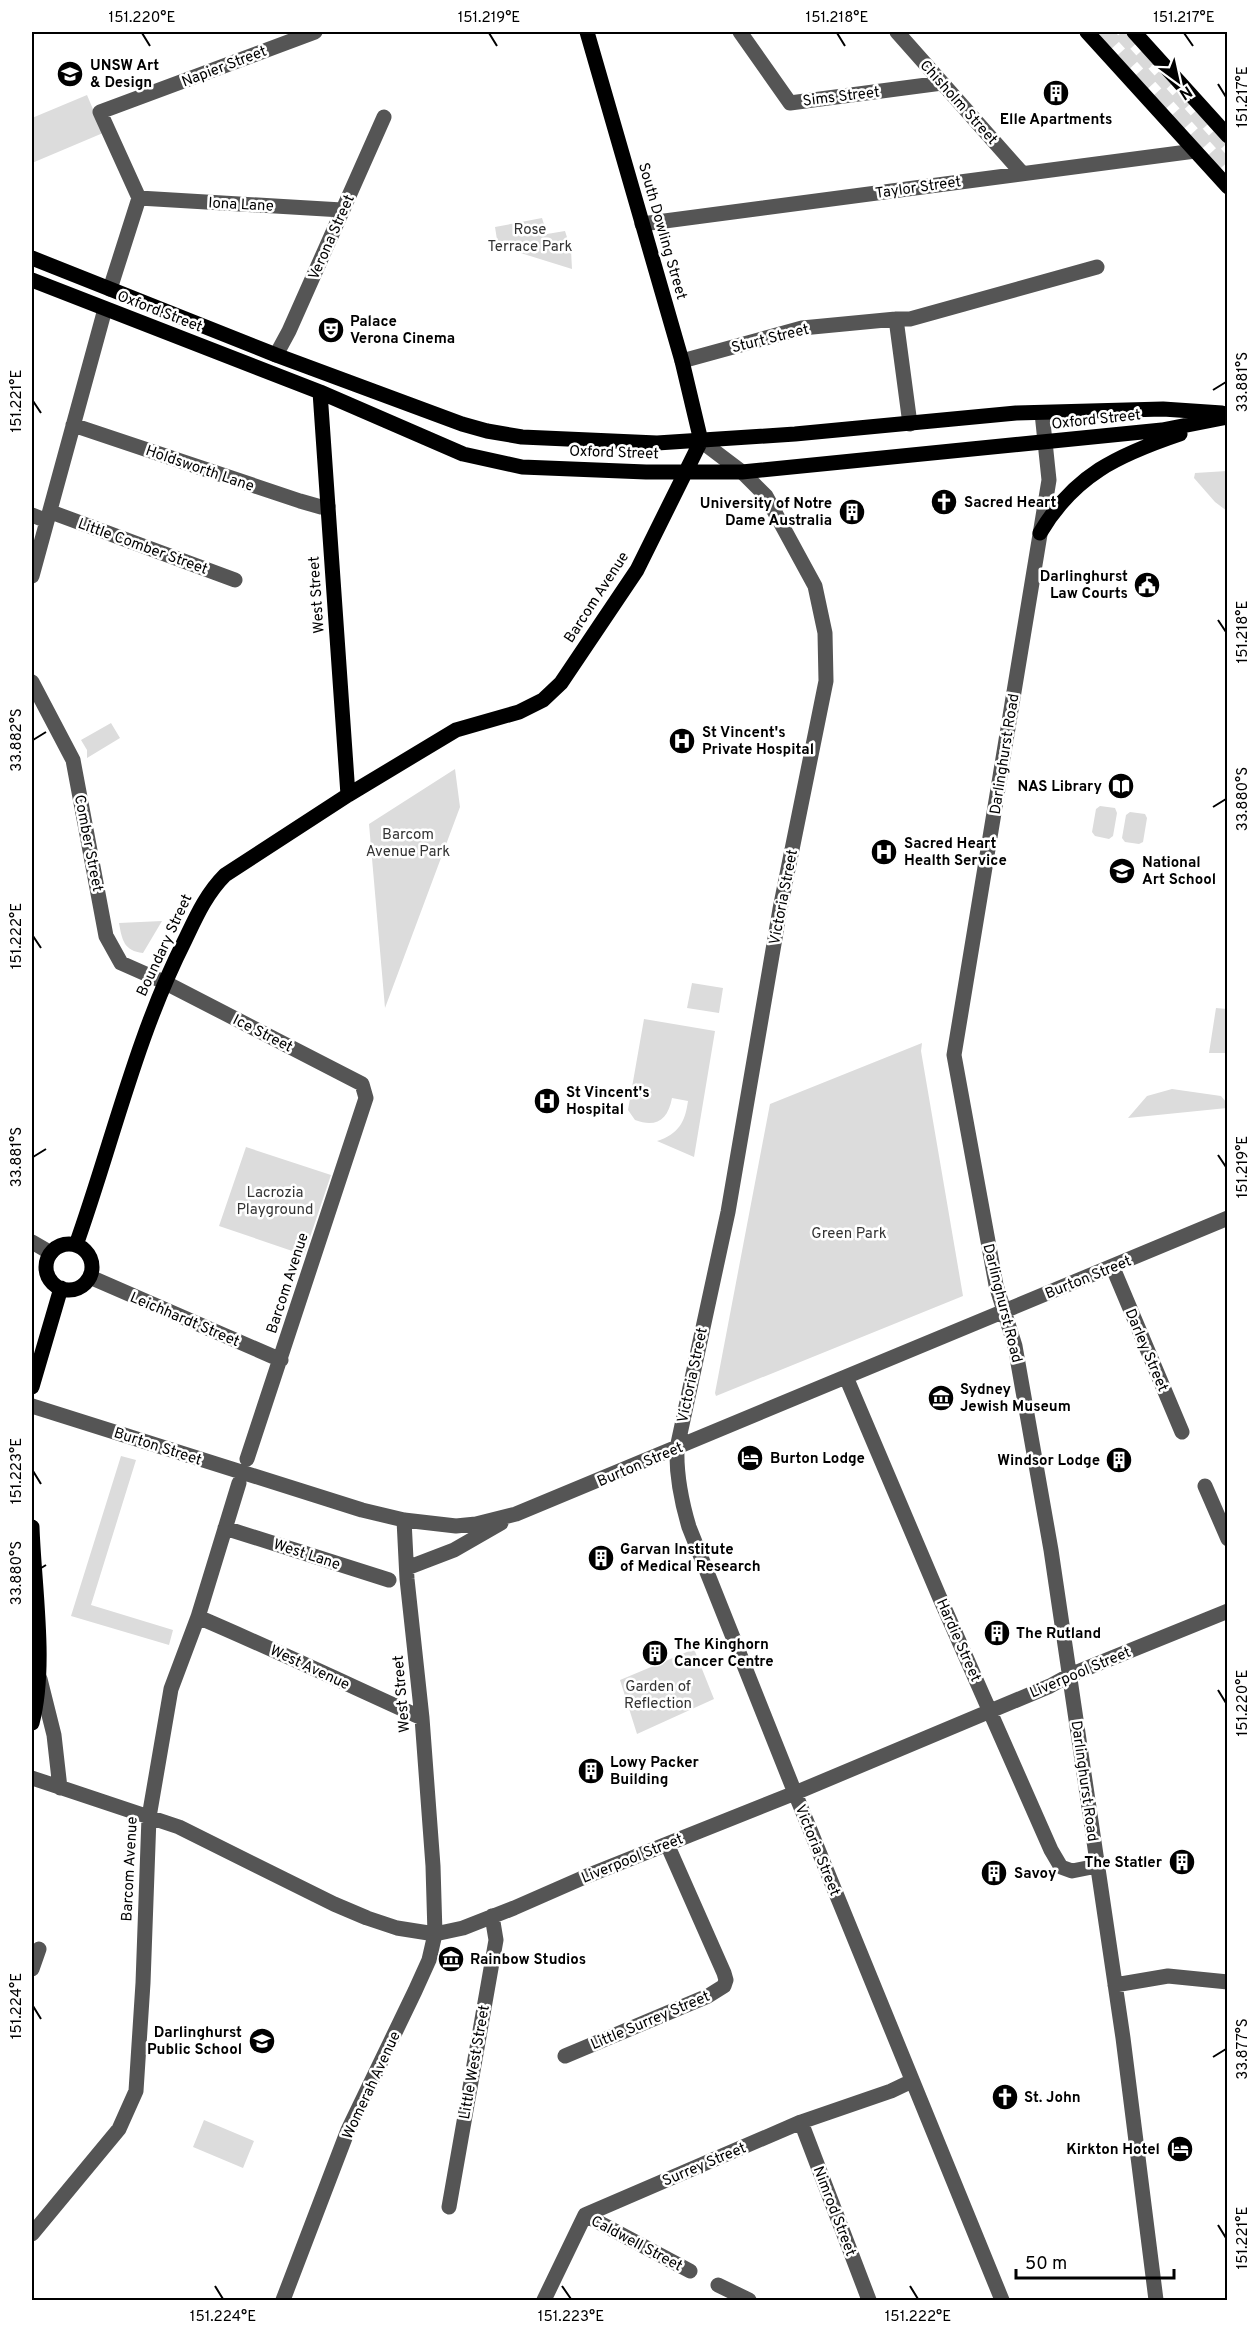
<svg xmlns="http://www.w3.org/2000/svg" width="1259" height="2332" font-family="Overpass,sans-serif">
<rect width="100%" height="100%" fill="#fff"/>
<path fill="#dcdcdc" d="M87 95 103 133 32 163V118Z
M542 218 547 234 565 231 571 250 572 269 498 246 495 227Z
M1227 471H1228L1227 511 1215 502 1194 478 1195 473Z
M111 723 120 738 87 758V750L81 740Z
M455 769 460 807 385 1008 369 824Z
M1100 806 1115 808 1117 813 1113 836 1109 839 1095 836 1092 832 1096 809Z
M1130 812 1145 814 1147 818 1143 842 1139 844 1125 842 1122 838 1126 815Z
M162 921 143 953C124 951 122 940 119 923Z
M692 983 723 988 719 1013 687 1008Z
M1216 1008 1227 1009V1053H1209Z
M644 1019 715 1031 694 1157 657 1141C679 1134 685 1122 688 1101L672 1098C668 1120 656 1128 635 1120L628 1110Z
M922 1043 921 1051 963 1296 716 1396 715 1393 770 1104Z
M1172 1089 1221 1096 1227 1103V1108L1128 1118 1147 1096Z
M246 1147 331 1175 304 1255 219 1226Z
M121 1456 136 1460 91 1605 173 1630 169 1645 71 1616Z
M694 1649 714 1699 637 1734 620 1680Z
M204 2120 254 2141 243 2168 193 2147Z"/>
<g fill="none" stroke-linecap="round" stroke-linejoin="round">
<path stroke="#d9d9d9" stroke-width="18" stroke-dasharray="18 9" stroke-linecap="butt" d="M1103 32 1228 170
M1122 32 1228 148"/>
<path stroke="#555" stroke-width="15" d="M740 32 790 103 942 83
M897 32 1022 173
M139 198 342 210
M642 224 1195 151
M110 289 139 198 100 112 315 32
M896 319 910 424
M276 355 289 331 384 117
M682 361 802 328 896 319H910L1097 267
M1042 413 1049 480 954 1055 996 1285 1015 1346 1051 1550 1123 2038 1156 2300
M73 425 300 501 321 507 328 506
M701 441 742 472 766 496 815 586 825 633 826 681 780 909 728 1212 677 1448C676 1476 681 1500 689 1527L795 1793 1002 2300
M51 512 235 580
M32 515 47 521
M32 576 105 309
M32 682 73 760 106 936 121 963 164 982 362 1084 366 1098 247 1459
M32 1242 51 1253
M1113 1268 1182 1432
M90 1277 281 1360
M846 1377 939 1596 1051 1850 1061 1867 1072 1871 1097 1866
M32 1406 362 1510 404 1520 456 1526 476 1524 516 1514 1228 1218
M1205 1486 1228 1539
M225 1528 389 1580
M407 1568 454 1550 501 1523
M198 1617C273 1649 347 1684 422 1718
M40 1679 54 1735 60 1788
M32 1778 179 1827 334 1904 367 1918 397 1928 435 1934 463 1928 514 1908 587 1876 795 1793 1050 1686 1070 1675 1228 1611
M32 1969 39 1949
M1115 1985 1168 1976 1228 1982
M565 2056 708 1996 724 1986 726 1980 724 1973 667 1844
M801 2122 869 2300
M449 2207 496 1940 492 1916
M585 2215 690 2271
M32 2234 119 2129 136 2091 143 1983 149 1817 171 1689 198 1617 239 1483
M718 2285 749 2300
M283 2300 348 2130 415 1991 429 1960 435 1934 433 1866 422 1718 407 1579 404 1520
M544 2300 585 2215 801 2122 891 2091 912 2081"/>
<path stroke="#000" stroke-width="15" d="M587 32 682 361 701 441
M1087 32 1228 187
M1134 32 1228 136
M32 258 276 355 462 424 487 431 522 437 657 443 795 434 1016 413 1163 409 1222 413
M32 280 320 392 463 454 522 467 646 472H742L1162 430 1228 417
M320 392 348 795
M1040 533C1074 475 1118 455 1180 434
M46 1267a23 23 0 1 1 46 0a23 23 0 1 1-46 0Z
M76 1245C112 1144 136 1037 185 940 196 917 206 894 225 875L348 795 456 730 519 712 543 700 561 683 637 570 701 441
M32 1387 61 1288
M32 1527C34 1587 47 1666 32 1723"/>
</g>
<path fill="none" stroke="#000" stroke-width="2" d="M142 33 150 46M489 33 497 46M837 33 845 46M1184 33 1193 46M1218 84 1226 97M1213 390 1226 382M33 401 41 413M1218 620 1226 632M33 740 46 732M1213 807 1226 799M33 936 41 948M1218 1155 1226 1167M33 1157 46 1149M33 1471 41 1484M33 1573 46 1565M1218 1690 1226 1703M33 2006 41 2019M1213 2057 1226 2049M1218 2225 1226 2238M215 2286 223 2299M562 2286 571 2299M910 2286 918 2299"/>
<defs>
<symbol id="university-disc" viewBox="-11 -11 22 22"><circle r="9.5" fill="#000" stroke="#fff"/><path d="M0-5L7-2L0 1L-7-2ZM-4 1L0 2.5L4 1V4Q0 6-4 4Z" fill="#fff"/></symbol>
<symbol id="building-disc" viewBox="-11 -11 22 22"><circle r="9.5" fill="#000" stroke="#fff"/><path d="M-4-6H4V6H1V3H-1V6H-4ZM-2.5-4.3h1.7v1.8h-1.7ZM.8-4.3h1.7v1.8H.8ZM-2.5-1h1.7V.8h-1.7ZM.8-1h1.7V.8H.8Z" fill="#fff"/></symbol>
<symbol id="theatre-disc" viewBox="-11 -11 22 22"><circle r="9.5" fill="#000" stroke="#fff"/><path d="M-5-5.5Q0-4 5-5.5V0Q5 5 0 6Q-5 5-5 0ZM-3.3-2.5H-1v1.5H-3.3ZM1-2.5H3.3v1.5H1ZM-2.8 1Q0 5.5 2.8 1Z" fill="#fff"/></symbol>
<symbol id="church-disc" viewBox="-11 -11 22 22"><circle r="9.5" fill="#000" stroke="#fff"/><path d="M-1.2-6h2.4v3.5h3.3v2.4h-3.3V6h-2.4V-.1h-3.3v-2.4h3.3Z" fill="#fff"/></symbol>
<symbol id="civic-disc" viewBox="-11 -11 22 22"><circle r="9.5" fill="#000" stroke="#fff"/><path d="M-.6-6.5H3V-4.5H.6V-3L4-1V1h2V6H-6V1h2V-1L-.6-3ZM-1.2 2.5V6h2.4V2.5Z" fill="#fff"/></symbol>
<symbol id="hospital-disc" viewBox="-11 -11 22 22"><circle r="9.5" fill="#000" stroke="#fff"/><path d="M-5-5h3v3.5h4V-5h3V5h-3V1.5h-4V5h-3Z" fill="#fff"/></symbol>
<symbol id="library-disc" viewBox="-11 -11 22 22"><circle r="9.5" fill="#000" stroke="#fff"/><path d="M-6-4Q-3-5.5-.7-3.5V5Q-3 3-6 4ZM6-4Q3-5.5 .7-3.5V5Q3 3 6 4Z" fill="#fff"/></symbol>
<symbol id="museum-disc" viewBox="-11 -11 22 22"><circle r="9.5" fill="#000" stroke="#fff"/><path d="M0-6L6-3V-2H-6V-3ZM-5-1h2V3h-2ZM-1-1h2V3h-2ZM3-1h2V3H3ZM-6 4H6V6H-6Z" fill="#fff"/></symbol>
<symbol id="hotel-disc" viewBox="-11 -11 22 22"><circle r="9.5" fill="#000" stroke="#fff"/><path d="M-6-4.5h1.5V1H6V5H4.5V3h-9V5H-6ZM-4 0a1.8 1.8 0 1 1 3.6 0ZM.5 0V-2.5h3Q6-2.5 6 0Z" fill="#fff"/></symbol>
<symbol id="school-disc" viewBox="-11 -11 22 22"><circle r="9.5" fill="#000" stroke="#fff"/><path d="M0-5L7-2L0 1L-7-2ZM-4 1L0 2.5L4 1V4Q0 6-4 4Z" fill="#fff"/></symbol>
</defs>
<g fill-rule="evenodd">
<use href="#university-disc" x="55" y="59" width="30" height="30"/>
<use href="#building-disc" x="1041" y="78" width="30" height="30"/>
<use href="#theatre-disc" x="316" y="315" width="30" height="30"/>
<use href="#church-disc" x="929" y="487" width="30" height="30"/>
<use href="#building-disc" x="837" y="497" width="30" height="30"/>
<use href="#civic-disc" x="1132" y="570" width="30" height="30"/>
<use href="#hospital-disc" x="667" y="726" width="30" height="30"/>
<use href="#library-disc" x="1106" y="771" width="30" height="30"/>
<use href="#hospital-disc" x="869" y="837" width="30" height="30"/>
<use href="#university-disc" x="1107" y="856" width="30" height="30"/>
<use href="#hospital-disc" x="532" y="1086" width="30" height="30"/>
<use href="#museum-disc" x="926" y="1383" width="30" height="30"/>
<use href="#hotel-disc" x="735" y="1443" width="30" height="30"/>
<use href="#building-disc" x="1104" y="1445" width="30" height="30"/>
<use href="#building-disc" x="586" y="1543" width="30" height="30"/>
<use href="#building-disc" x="982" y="1618" width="30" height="30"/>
<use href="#building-disc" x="640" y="1638" width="30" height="30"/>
<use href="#building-disc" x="576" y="1756" width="30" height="30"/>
<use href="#building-disc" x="1167" y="1847" width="30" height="30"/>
<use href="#building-disc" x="979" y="1858" width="30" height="30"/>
<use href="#museum-disc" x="436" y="1944" width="30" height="30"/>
<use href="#school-disc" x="247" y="2026" width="30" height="30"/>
<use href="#church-disc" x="990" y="2082" width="30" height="30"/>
<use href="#hotel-disc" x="1165" y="2134" width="30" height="30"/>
</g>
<g text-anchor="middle" stroke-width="5" stroke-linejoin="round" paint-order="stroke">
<g font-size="15" font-weight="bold" fill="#000" stroke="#fff" text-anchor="start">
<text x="90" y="70">UNSW Art<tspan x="90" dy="17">&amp; Design</tspan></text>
<text x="1056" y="124" text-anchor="middle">Elle Apartments</text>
<text x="350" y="326">Palace<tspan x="350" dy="17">Verona Cinema</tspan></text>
<text x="964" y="507">Sacred Heart</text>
<text x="832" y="508" text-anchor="end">University of Notre<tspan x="832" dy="17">Dame Australia</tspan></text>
<text x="1128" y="581" text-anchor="end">Darlinghurst<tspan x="1128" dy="17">Law Courts</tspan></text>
<text x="702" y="737">St Vincent's<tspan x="702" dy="17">Private Hospital</tspan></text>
<text x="1102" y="791" text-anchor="end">NAS Library</text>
<text x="904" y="848">Sacred Heart<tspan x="904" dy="17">Health Service</tspan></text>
<text x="1142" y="867">National<tspan x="1142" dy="17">Art School</tspan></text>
<text x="566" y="1097">St Vincent's<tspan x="566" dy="17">Hospital</tspan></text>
<text x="960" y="1394">Sydney<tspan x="960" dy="17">Jewish Museum</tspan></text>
<text x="770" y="1463">Burton Lodge</text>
<text x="1100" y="1465" text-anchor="end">Windsor Lodge</text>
<text x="620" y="1554">Garvan Institute<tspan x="620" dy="17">of Medical Research</tspan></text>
<text x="1016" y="1638">The Rutland</text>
<text x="674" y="1649">The Kinghorn<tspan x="674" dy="17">Cancer Centre</tspan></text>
<text x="610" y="1767">Lowy Packer<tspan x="610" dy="17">Building</tspan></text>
<text x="1162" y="1867" text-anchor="end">The Statler</text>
<text x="1014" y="1878">Savoy</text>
<text x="470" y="1964">Rainbow Studios</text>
<text x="242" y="2037" text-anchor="end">Darlinghurst<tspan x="242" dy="17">Public School</tspan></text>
<text x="1024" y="2102">St. John</text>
<text x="1160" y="2154" text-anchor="end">Kirkton Hotel</text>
</g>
<g font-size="15" fill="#000" stroke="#fff">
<text transform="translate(224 66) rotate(-21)" y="5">Napier Street</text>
<text transform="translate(841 96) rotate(-7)" y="5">Sims Street</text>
<text transform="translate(959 102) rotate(48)" y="5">Chisholm Street</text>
<text transform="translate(918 187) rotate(-8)" y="5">Taylor Street</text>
<text transform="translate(241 204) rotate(3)" y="5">Iona Lane</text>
<text transform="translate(663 231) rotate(74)" y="5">South Dowling Street</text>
<text transform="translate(331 237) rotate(-66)" y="5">Verona Street</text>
<text transform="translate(160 311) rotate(21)" y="5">Oxford Street</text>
<text transform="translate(770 338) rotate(-14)" y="5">Sturt Street</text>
<text transform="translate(1096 419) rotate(-6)" y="5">Oxford Street</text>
<text transform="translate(614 452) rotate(2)" y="5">Oxford Street</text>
<text transform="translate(200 468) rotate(19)" y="5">Holdsworth Lane</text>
<text transform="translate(143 546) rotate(20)" y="5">Little Comber Street</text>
<text transform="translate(316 595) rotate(-94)" y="5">West Street</text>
<text transform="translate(596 597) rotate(-57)" y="5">Barcom Avenue</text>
<text transform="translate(1004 754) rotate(-81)" y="5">Darlinghurst Road</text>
<text transform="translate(89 843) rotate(79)" y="5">Comber Street</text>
<text transform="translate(783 897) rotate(-79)" y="5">Victoria Street</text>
<text transform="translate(164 945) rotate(-65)" y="5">Boundary Street</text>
<text transform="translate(263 1033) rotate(27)" y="5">Ice Street</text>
<text transform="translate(1088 1277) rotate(-22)" y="5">Burton Street</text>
<text transform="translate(287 1283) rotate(-72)" y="5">Barcom Avenue</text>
<text transform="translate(1003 1303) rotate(76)" y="5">Darlinghurst Road</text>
<text transform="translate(185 1319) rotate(23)" y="5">Leichhardt Street</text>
<text transform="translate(1147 1350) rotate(67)" y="5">Darley Street</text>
<text transform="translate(692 1375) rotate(-78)" y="5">Victoria Street</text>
<text transform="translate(158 1446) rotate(18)" y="5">Burton Street</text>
<text transform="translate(640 1464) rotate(-23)" y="5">Burton Street</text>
<text transform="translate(307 1554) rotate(18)" y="5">West Lane</text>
<text transform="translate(959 1640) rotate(66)" y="5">Hardie Street</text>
<text transform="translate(310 1667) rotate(25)" y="5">West Avenue</text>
<text transform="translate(1080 1672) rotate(-23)" y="5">Liverpool Street</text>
<text transform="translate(401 1694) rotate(-95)" y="5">West Street</text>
<text transform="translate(1085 1781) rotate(82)" y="5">Darlinghurst Road</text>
<text transform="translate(818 1850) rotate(68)" y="5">Victoria Street</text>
<text transform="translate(632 1858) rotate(-22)" y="5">Liverpool Street</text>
<text transform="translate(129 1869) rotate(-87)" y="5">Barcom Avenue</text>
<text transform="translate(650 2020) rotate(-23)" y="5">Little Surrey Street</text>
<text transform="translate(474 2062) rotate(-80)" y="5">Little West Street</text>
<text transform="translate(371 2085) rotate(-65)" y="5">Womerah Avenue</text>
<text transform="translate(704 2164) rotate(-23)" y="5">Surrey Street</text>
<text transform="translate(835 2211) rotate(69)" y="5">Nimrod Street</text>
<text transform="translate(637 2243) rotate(28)" y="5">Caldwell Street</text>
</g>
<g font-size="15" fill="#333" stroke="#fff">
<text x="530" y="234">Rose<tspan x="530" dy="17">Terrace Park</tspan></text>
<text x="408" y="839">Barcom<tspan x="408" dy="17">Avenue Park</tspan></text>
<text x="275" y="1197">Lacrozia<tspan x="275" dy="17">Playground</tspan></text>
<text x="849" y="1238">Green Park</text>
<text x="658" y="1691">Garden of<tspan x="658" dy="17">Reflection</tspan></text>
</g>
</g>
<rect width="1259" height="2332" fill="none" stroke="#ffffff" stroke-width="66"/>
<g transform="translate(1178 81) rotate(147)" stroke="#ffffff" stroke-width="4.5" paint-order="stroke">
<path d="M0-4.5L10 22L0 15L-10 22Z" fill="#000000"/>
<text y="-9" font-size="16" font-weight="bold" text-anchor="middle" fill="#000000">N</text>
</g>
<path d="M1016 2269v9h158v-9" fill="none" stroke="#000000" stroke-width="3"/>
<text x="1025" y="2269" font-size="18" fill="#000000" stroke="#ffffff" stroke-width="4.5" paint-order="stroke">50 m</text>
<rect x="33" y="33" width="1193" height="2266" fill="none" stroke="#000" stroke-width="2"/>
<g font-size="15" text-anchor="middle" fill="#000">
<text x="142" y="22">151.220°E</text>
<text x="489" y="22">151.219°E</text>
<text x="837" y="22">151.218°E</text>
<text x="1184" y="22">151.217°E</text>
<text transform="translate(1242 97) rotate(-90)" y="5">151.217°E</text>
<text transform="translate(1242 382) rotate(-90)" y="5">33.881°S</text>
<text transform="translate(16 401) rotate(-90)" y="5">151.221°E</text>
<text transform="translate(1242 632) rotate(-90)" y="5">151.218°E</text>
<text transform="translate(16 740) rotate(-90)" y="5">33.882°S</text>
<text transform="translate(1242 799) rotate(-90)" y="5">33.880°S</text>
<text transform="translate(16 936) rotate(-90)" y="5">151.222°E</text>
<text transform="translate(16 1157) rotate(-90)" y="5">33.881°S</text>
<text transform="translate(1242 1167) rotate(-90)" y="5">151.219°E</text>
<text transform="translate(16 1471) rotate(-90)" y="5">151.223°E</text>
<text transform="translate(16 1573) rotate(-90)" y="5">33.880°S</text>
<text transform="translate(1242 1703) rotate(-90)" y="5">151.220°E</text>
<text transform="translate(16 2006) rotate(-90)" y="5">151.224°E</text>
<text transform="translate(1242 2049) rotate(-90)" y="5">33.877°S</text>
<text transform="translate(1242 2238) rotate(-90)" y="5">151.221°E</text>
<text x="223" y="2321">151.224°E</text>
<text x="571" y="2321">151.223°E</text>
<text x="918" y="2321">151.222°E</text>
</g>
</svg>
